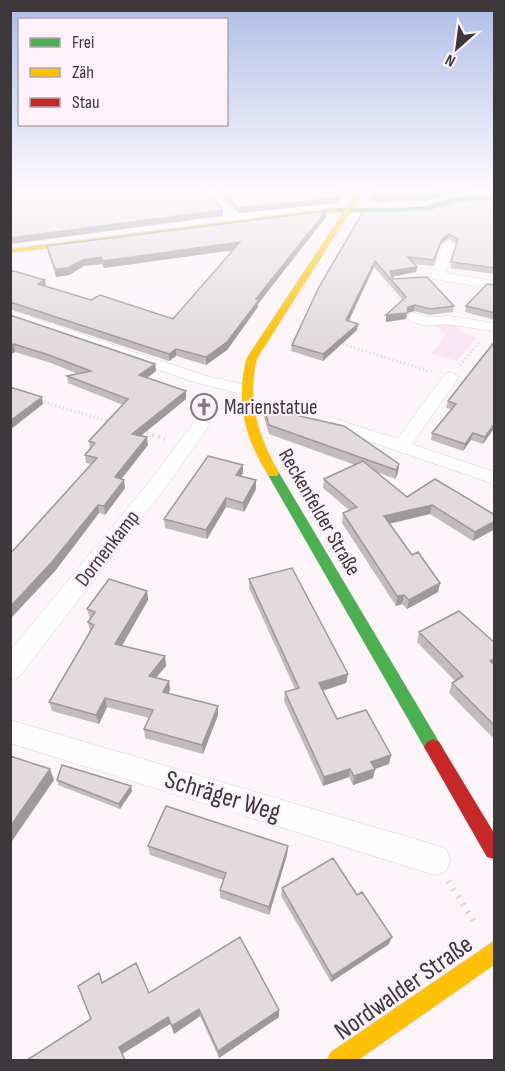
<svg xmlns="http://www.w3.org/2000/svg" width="505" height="1071" font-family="'Sofia Sans Condensed',sans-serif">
<rect width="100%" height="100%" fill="#fbf4f8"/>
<path fill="#fae6f2" d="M452 322 466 335 476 337 457 361 431 354 446 334 431 323Z"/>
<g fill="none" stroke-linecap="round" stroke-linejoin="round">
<defs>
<path id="street" d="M102 190H146C138 196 110 196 102 190Z
M204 190H214L240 219V223H232Z
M449 241 455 245 446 273 494 281V289L433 279 431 276 443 245Z
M10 310 203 375 250 386 252 390 244 395 191 381 10 319Z
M414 313 429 317 450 316 494 323V331C480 330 466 326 452 325 436 323 419 330 407 317L409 314Z
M451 372 459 377 412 444 494 472V484L321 425 318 421 327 416 397 439 445 374Z
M201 419 210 424 168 484 19 677 10 680V651L154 476 195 420Z
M10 720 435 845 446 849 450 860 446 871 435 875 10 743Z"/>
<path id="fast" d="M494 194V198L453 202 427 210 405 212H334L330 210 334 208H405L426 206 452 198Z
M273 469 279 473 439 742 442 747 439 752 433 755 427 752 267 473Z"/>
<path id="slow" d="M358 190H364L257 358C246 401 258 436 279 473L277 476H269C245 439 235 401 247 358Z
M334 208H337V212L10 253V249Z
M494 941V965L358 1060H327L331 1052Z"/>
<path id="jam" d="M433 739 439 742 494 833V859L487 857 427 752 424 747 427 742Z"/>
</defs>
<use href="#street" stroke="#d8d2d6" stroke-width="1"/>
<use href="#fast" stroke="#d8d2d6" stroke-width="1"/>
<use href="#slow" stroke="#d8d2d6" stroke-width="1"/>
<use href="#jam" stroke="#d8d2d6" stroke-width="1"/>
<path stroke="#dddadc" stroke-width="2" stroke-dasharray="1 2" stroke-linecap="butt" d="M391 282 387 284 394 292"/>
<path stroke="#dddadc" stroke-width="3" stroke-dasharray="1 3" stroke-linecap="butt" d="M393 291 405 305
M339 343 432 372
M460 365 480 341
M40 401 111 422
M270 403 309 415"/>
<path stroke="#dddadc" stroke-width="4" stroke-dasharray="1.5 4.5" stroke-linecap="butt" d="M106 421 111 422
M141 431 165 439"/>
<path stroke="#dddadc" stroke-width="6" stroke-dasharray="2 7" stroke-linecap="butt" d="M448 881 475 923"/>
<use href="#street" fill="#fefdfe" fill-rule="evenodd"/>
<use href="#fast" fill="#4caf50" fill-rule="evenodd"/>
<use href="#slow" fill="#ffc107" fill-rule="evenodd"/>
<use href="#jam" fill="#c62828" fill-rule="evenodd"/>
</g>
<path fill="#c2bcbf" d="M217 190H347L337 203 238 213Z
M376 190H485L452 193 425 201 371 202V197Z
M495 198V274L450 268 457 244 448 239 441 244 433 266 414 264 417 267 416 272 392 277 393 279 454 306 453 312 429 315 414 311 407 313 406 319 386 322 403 300 374 267 348 321 358 324 357 330 323 361 291 351 292 345 319 287 428 210Z
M326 217 258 304V307L227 350 206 365 176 356 169 361 10 309V270L46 286 91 300 173 319 234 250 104 268 102 264 84 266 69 275 56 277 48 253 47 246Z
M495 285V320L465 312 466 306Z
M10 315 155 364 156 371 147 378 186 399 141 436 148 445 121 479 125 488 105 515 99 513 55 571 10 619V554L91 464 86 463 85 455 90 448 89 441 123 405 68 383 67 376 78 374 51 363 15 352 10 355Z
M495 341V427L483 444 471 440 463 451 431 440 432 433 451 409 446 408 448 401Z
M264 408 399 464 398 473 395 479 377 472 407 497 495 515V529L473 541 430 514 389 524 412 555 440 583 438 592 407 609 402 604 396 606 342 523 343 513 349 510 323 488 324 479 355 465 269 434 264 417Z
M243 473 241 477 256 489 244 512 226 507 207 539 165 528 164 519Z
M249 579 348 674 346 683 323 691 337 719 391 755 389 764 374 769 373 778 353 785 349 777 323 786 284 701 285 692 295 689 249 588Z
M147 591 148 600 122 646 165 656 166 666 156 677 169 681 170 690 168 693 218 706V715L203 754 145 738 144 729 149 718 107 707 99 724 52 711 49 702 90 632 88 622 90 619 87 609Z
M419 632 495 643V740L449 693 452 683 455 681 417 642Z
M57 780 132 791 120 809 58 785Z
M148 846H288L287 855 269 915 220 898V890L223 880 150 855Z
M282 888 357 895 389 944 331 982 281 896Z
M102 983 149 993 279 1017 219 1058 200 1016 174 1034 170 1024 122 1054 91 1019Z"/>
<path fill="#9e999b" d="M344 190H347L337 203 238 213V208Z
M446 190H485L452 193 425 201V196Z
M223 210V216L10 244V238Z
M326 211V217L258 304V307L227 350 206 365V357L256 299Z
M449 234 448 239 441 244 433 266 434 260 442 239Z
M240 242 241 249 104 268 103 261Z
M101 257 102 264 84 266 69 275 56 277 55 269 83 260Z
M375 261 374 267 346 327V320Z
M417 267 416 272 390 277V271Z
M45 280 46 287 38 284Z
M415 305 414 311 407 313 406 319 386 322V315Z
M358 324 357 330 323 361V354Z
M14 344 15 352 10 355V346Z
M176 349V356L169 361V354Z
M155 364 156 371 140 383 139 375Z
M186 391V399L133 442 132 434Z
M42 397 43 404 10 430V421Z
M495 423V427L483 444 485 437Z
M473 433 471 440 463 451 465 444Z
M147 437 148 445 116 486 115 477Z
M399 464 398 473 395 479 396 470Z
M243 465V473L236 484V475Z
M124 480 125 488 105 515 104 506Z
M256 480V489L244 512 243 503Z
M226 498V507L207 539 206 530Z
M98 505 99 513 55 571 10 619V607Z
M432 505 430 514 383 525 384 516Z
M495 521V529L473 541 475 532Z
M440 583 438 592 407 609 409 600Z
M147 591 148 600 117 654 115 644Z
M404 595 402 604 396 606 397 596Z
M165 656 166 666 150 685 149 676Z
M495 658V666L490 661Z
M348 674 346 683 318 692 319 683Z
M169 681 170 690 165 701 163 692Z
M105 698 107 707 99 724 96 715Z
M218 706V715L203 754 202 745Z
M391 755 389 764 369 771 371 762Z
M50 769 54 780 10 844V827Z
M350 769 349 777 323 786 324 777Z
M375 769 373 778 353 785 354 776Z
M131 786 132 791 120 809 119 804Z
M288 846 287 855 269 915V907Z
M392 937 389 944 331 982 332 976Z
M199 1009 200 1016 174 1034 172 1026Z
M279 1010V1017L219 1058 218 1051Z
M168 1017 170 1024 122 1054 119 1047Z"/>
<path fill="#e1dbde" stroke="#9e999b" stroke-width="1.5" d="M10 190H205L223 210 10 238Z
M221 190H344L337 198 238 208Z
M376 190H446L425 196 371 197Z
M495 198V268L451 262 458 239 449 234 442 239 434 260 408 257 417 267 390 271 393 279 427 277 454 306 430 309 415 305 408 307 407 313 386 315 406 297 375 261 346 320 358 324 323 354 292 345 319 287 363 212 428 210 455 202Z
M326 211 256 299 259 300 227 342 206 357 176 349 169 354 10 302V270L45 280 38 284 91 300 100 295 173 319 240 242 103 261 101 257 83 260 68 268 55 269 47 246Z
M487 284 495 285V313L466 306Z
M10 315 155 364 139 375 186 391 132 434 147 437 115 477 124 480 104 506 98 505 52 562 10 607V554L97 458 85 455 95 443 89 441 128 399 67 376 91 371 49 355 14 344 10 346Z
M495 341V423L485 437 473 433 465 444 432 433 456 404 448 401Z
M10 387 42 397 10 421Z
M264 408 344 426 399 464 396 470 269 425Z
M208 456 243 465 236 475 256 480 243 503 226 498 206 530 164 519Z
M363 461 407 497 435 479 495 515V521L475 532 432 505 384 516 412 555 418 552 440 583 409 600 404 595 397 596 343 513 357 507 324 479Z
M292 568 348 674 319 683 337 719 366 710 391 755 371 762 375 769 354 776 350 769 324 777 285 692 299 688 249 579Z
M109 579 147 591 115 644 165 656 149 676 169 681 163 692 218 706 202 745 144 729 153 710 105 698 96 715 49 702 94 625 88 622 95 612 87 609Z
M459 611 495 643V658L490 661 495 665V726L452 683 463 676 419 632Z
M10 756 50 769 10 827Z
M62 765 131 786 119 804 57 780Z
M166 806 288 846 269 907 220 890 226 873 148 846Z
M333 858 357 895 362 892 392 937 332 976 282 888Z
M240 937 279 1010 218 1051 199 1009 172 1026 168 1017 119 1047 125 1060H27L91 1019 78 986 99 973 102 983 136 963 149 993Z"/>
<linearGradient id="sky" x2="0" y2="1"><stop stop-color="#afbce8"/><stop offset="0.56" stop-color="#fdfafc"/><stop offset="1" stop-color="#fdfafc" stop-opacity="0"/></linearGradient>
<rect width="505" height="340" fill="url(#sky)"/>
<defs>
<symbol id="church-ring" viewBox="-11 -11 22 22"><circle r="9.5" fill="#fef1f9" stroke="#807a7d" stroke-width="1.5"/><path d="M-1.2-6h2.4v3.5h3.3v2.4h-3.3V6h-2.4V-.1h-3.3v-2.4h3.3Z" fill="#807a7d"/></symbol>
</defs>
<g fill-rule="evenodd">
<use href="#church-ring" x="189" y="392" width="30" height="30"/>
</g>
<g text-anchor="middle" stroke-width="4.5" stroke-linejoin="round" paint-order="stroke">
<g font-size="21" fill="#3d383b" stroke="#fef1f9" text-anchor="start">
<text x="224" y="414">Marienstatue</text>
</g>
<g font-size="21" fill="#3d383b" stroke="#fef1f9">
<text transform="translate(320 512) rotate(60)" y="7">Reckenfelder Straße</text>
<text transform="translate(107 548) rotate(-52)" y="7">Dornenkamp</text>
</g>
<g font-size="26" fill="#3d383b" stroke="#fef1f9">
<text transform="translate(223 795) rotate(17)" y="9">Schräger Weg</text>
<text transform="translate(403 987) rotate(-35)" y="9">Nordwalder Straße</text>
</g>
</g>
<rect width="505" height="1071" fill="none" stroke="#3d383b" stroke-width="24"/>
<rect x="18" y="18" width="210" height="108" fill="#fef1f9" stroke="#b1a7ad" stroke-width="1.5"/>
<rect x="30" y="38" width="30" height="9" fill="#4caf50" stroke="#b1a7ad" stroke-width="1.5"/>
<text x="72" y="48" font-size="18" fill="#3d383b">Frei</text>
<rect x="30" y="68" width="30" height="9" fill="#ffc107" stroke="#b1a7ad" stroke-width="1.5"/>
<text x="72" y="78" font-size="18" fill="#3d383b">Zäh</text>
<rect x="30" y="98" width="30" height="9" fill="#c62828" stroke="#b1a7ad" stroke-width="1.5"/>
<text x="72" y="108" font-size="18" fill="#3d383b">Stau</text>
<g transform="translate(457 48) rotate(208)" stroke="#fef1f9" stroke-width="4.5" paint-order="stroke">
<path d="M0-4.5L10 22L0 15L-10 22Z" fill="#3d383b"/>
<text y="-9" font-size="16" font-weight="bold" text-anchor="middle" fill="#3d383b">N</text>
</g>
</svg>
